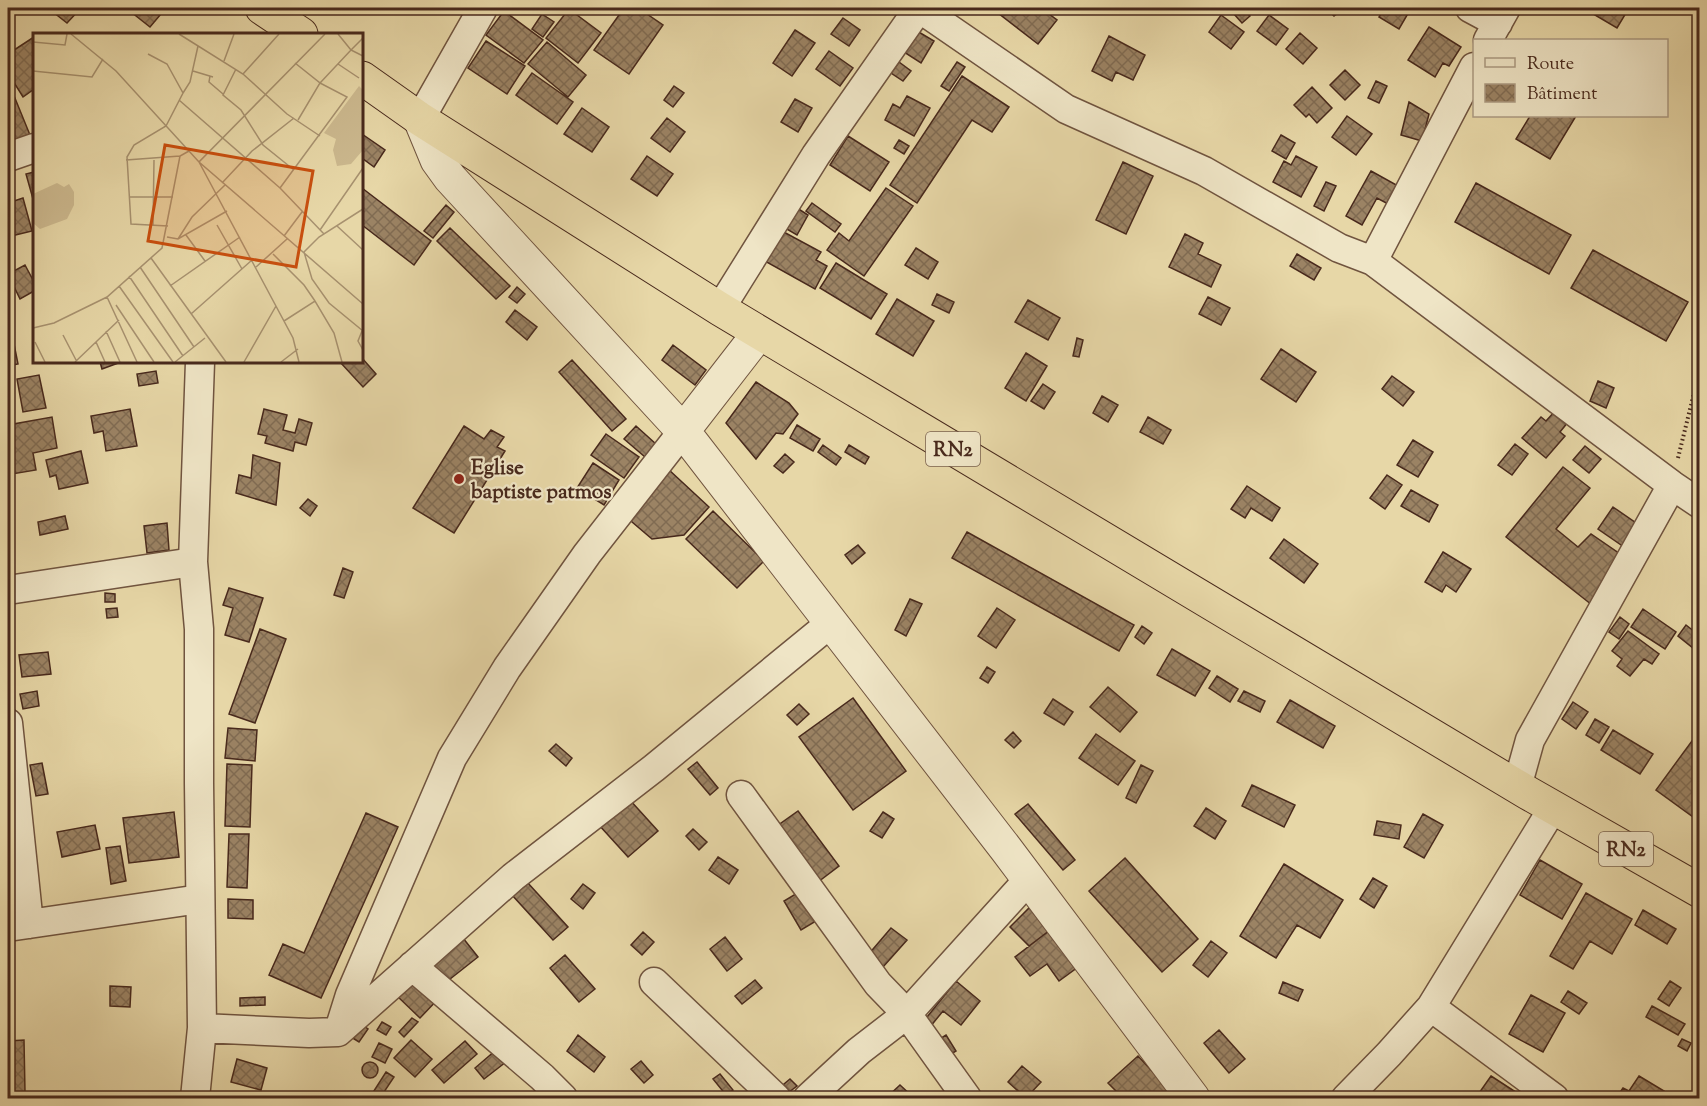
<svg xmlns="http://www.w3.org/2000/svg" width="1707" height="1106" font-family="'Sorts Mill Goudy',serif">
<defs>
<pattern id="building-cross-hatch" width="8" height="8" patternUnits="userSpaceOnUse" patternTransform="scale(1.5)"><rect width="8" height="8" fill="#9b8364"/><path d="M0 0l8 8M0 8l8-8" fill="none" stroke="#806b52"/></pattern>
</defs>
<rect width="100%" height="100%" fill="#e7d7a7"/>
<filter id="stains"><feTurbulence type="fractalNoise" baseFrequency=".00333" numOctaves="4"/><feColorMatrix values="0 0 0 0 .2 0 0 0 0 .09 0 0 0 0 .02 0 0 0 .5 -.17"/></filter>
<radialGradient id="worn" r=".72"><stop offset=".6" stop-color="#630" stop-opacity="0"/><stop offset="1" stop-color="#630" stop-opacity=".3"/></radialGradient>
<path fill="url(#building-cross-hatch)" stroke="#48291c" stroke-width="1.5" d="M48 8H81L67 23Z
M126 8H166L150 27Z
M624 8H638L663 25 629 74 594 50Z
M996 8H1041L1057 20 1038 44 994 10Z
M1242 8 1250 16 1242 23 1234 14Z
M1326 8H1345L1334 16Z
M1385 8H1406L1410 10 1399 29 1379 17Z
M1583 8H1629L1617 28Z
M569 9 601 33 578 63 546 38Z
M504 11 543 40 524 63 486 35Z
M542 14 554 22 543 37 532 29Z
M1221 15 1244 32 1231 49 1209 32Z
M1269 15 1288 29 1276 45 1257 31Z
M843 18 860 30 849 46 831 34Z
M1429 27 1461 47 1449 66 1443 63 1435 77 1408 60Z
M795 30 815 43 792 76 773 63Z
M917 31 934 41 921 63 904 52Z
M1300 33 1317 48 1303 64 1286 49Z
M1109 36 1145 55 1133 80 1116 72 1112 81 1092 71Z
M34 37V89L23 97 8 73V54Z
M486 41 525 66 507 94 468 68Z
M547 42 586 75 568 97 528 64Z
M829 51 853 68 840 86 816 69Z
M899 62 911 71 903 81 891 73Z
M957 62 965 67 949 91 941 86Z
M1345 70 1360 85 1345 100 1330 85Z
M532 73 573 102 557 124 516 95Z
M962 76 1009 107 992 132 972 120 917 203 890 185Z
M8 81 30 135 12 143 8 132Z
M1376 81 1387 86 1379 103 1368 98Z
M674 86 684 93 673 107 664 100Z
M1312 87 1332 108 1317 123 1309 114 1306 117 1294 105Z
M907 96 930 108 914 136 885 120 893 104 900 108Z
M795 99 812 108 798 132 781 122Z
M1409 102 1429 114 1422 141 1401 135Z
M582 108 609 127 592 152 564 134Z
M1347 116 1372 134 1356 155 1332 137Z
M1530 116H1576L1550 159 1516 139Z
M667 118 685 132 670 152 651 138Z
M362 134 385 150 374 167 362 158Z
M1281 135 1295 143 1286 159 1272 151Z
M848 136 889 162 870 191 830 165Z
M899 140 909 146 904 154 894 148Z
M647 156 673 174 657 196 631 179Z
M1296 156 1317 167 1301 197 1273 182 1284 161 1291 165Z
M1123 162 1153 176 1126 234 1096 220Z
M1371 171 1400 187 1390 205 1377 198 1362 225 1346 216Z
M34 172V199H33L26 174Z
M1326 182 1336 186 1324 211 1314 206Z
M1476 183 1571 235 1549 274 1455 222Z
M362 188 431 241 414 265 362 225Z
M886 188 913 206 864 276 827 250 839 233 849 241Z
M23 198 32 231 11 236 8 223V203Z
M812 203 841 224 835 232 806 211Z
M446 205 454 212 433 238 424 231Z
M797 208 808 215 797 235 785 228Z
M450 228 510 286 496 299 437 241Z
M780 230 821 252 816 260 827 266 815 289 763 260Z
M1185 234 1203 243 1198 254 1221 265 1211 287 1169 267Z
M916 248 938 262 928 279 905 265Z
M1593 250 1688 302 1666 341 1571 288Z
M1297 254 1321 268 1314 280 1290 266Z
M836 263 887 294 871 319 820 288Z
M25 265 34 282V291L20 299 8 274Z
M517 287 525 294 517 303 509 297Z
M937 294 954 302 949 313 932 305Z
M1208 297 1230 308 1221 325 1199 314Z
M897 299 934 321 913 356 876 334Z
M1028 300 1060 318 1048 340 1015 322Z
M515 310 537 327 527 340 506 322Z
M10 324 18 364 8 366V325Z
M1077 338 1083 340 1079 357 1073 356Z
M673 345 706 370 695 385 662 360Z
M1281 349 1316 372 1296 402 1261 379Z
M1026 353 1047 366 1026 401 1005 388Z
M362 358 376 374 363 387 340 362H362Z
M572 360 626 419 612 431 559 372Z
M100 362H121L102 369Z
M156 371 158 383 139 386 137 374Z
M39 375 46 408 23 412 17 379Z
M1392 376 1414 392 1403 406 1382 389Z
M1598 381 1614 388 1606 408 1590 401Z
M756 382 789 403 798 414 783 434 776 433 756 459 726 423Z
M1043 384 1055 392 1044 409 1031 401Z
M1102 396 1118 405 1108 422 1093 413Z
M130 409 137 446 106 451 103 431 94 433 91 416Z
M264 409 287 415 283 430 295 433 299 419 312 423 306 445 295 442 293 451 265 443 267 436 258 434Z
M1555 411 1568 422 1560 432 1565 436 1546 458 1522 438 1541 417 1546 421Z
M52 417 57 448 33 453 36 470 12 474 8 452V425Z
M1148 417 1171 430 1163 444 1140 432Z
M797 425 820 439 813 451 790 438Z
M464 426 484 439 491 430 504 437 497 447 505 451 454 533 413 508Z
M636 426 656 444 645 457 624 439Z
M606 434 639 457 624 478 591 455Z
M1413 440 1433 452 1418 477 1397 465Z
M1515 444 1528 454 1512 475 1498 465Z
M823 445 841 458 836 465 818 452Z
M849 445 869 457 865 464 845 452Z
M1585 446 1601 459 1589 473 1573 460Z
M81 451 88 483 59 489 56 475 50 477 46 460Z
M785 454 794 462 783 473 774 466Z
M253 455 280 463 276 505 236 493 239 475 251 478Z
M593 463 619 480 604 505 577 488Z
M1563 467 1590 488 1556 529 1578 547 1591 534 1623 556 1592 605 1506 537Z
M668 469 709 507 684 535 652 539 625 516Z
M1387 475 1402 485 1385 509 1370 498Z
M1247 486 1280 508 1272 521 1251 508 1245 518 1231 509Z
M1411 490 1438 505 1429 522 1401 506Z
M308 499 317 506 310 516 300 508Z
M1613 507 1639 525 1624 547 1598 529Z
M713 511 764 561 737 588 686 539Z
M65 516 68 529 40 535 38 522Z
M167 523 169 550 147 553 144 526Z
M967 532 1134 625 1119 651 952 558Z
M1284 539 1318 564 1304 583 1270 558Z
M858 545 865 553 852 564 845 555Z
M1443 552 1471 569 1456 592 1446 585 1442 592 1425 582Z
M343 568 353 572 344 598 334 595Z
M229 588 263 598 249 642 225 635 233 608 223 605Z
M105 593 115 594V602H105Z
M910 599 922 604 906 636 895 630Z
M117 608 118 617 107 618 106 609Z
M997 608 1015 620 996 648 978 636Z
M1643 609 1676 632 1665 649 1631 627Z
M1620 617 1629 624 1619 639 1609 632Z
M1686 625 1700 636 1698 652 1678 636Z
M1142 626 1152 633 1144 644 1135 637Z
M260 629 286 639 255 723 229 714Z
M1628 631 1659 654 1652 664 1644 659 1630 676 1617 666 1622 659 1612 651Z
M1172 649 1210 671 1195 696 1157 675Z
M48 652 51 674 22 677 19 655Z
M987 667 995 672 988 683 980 678Z
M1217 676 1238 689 1230 702 1209 688Z
M1108 687 1137 712 1120 732 1090 707Z
M37 691 39 706 23 709 20 694Z
M1244 691 1265 701 1260 712 1238 701Z
M853 698 906 771 853 810 799 737Z
M1053 699 1073 712 1064 725 1044 713Z
M1290 700 1335 726 1323 748 1277 722Z
M1573 702 1588 712 1576 729 1562 719Z
M799 704 809 714 797 725 787 715Z
M1595 719 1609 727 1599 743 1586 735Z
M228 728 257 730 255 761 225 758Z
M1613 730 1653 754 1640 774 1601 750Z
M1700 730V773L1695 779 1700 782V822L1656 790Z
M1013 732 1021 741 1014 748 1005 740Z
M1096 734 1135 761 1118 785 1079 758Z
M556 744 572 758 566 766 549 751Z
M697 762 718 788 710 795 688 769Z
M42 763 48 794 36 796 30 765Z
M227 764 252 765 250 827 225 826Z
M1141 765 1153 771 1136 803 1126 798Z
M1252 785 1295 805 1284 827 1242 806Z
M629 799 658 831 628 857 599 825Z
M1028 804 1075 860 1063 870 1015 814Z
M1206 808 1226 821 1215 839 1194 826Z
M798 811 839 866 818 882 777 826Z
M174 812 179 857 129 863 123 818Z
M883 812 894 819 882 838 870 831Z
M366 813 398 827 321 998 269 975 283 944 304 953Z
M1423 814 1443 825 1424 858 1404 847Z
M1377 821 1401 825 1399 839 1374 835Z
M95 825 100 849 62 857 57 832Z
M693 829 707 842 699 850 686 836Z
M229 834H249L247 888 227 887Z
M120 846 126 881 111 884 106 848Z
M718 857 738 870 729 884 709 870Z
M1125 858 1198 939 1162 972 1089 891Z
M1540 860 1582 884 1562 919 1520 895Z
M1284 864 1343 900 1320 938 1297 925 1276 958 1240 936Z
M1373 878 1387 886 1374 908 1360 899Z
M527 882 568 927 553 940 512 895Z
M583 884 595 893 583 909 571 899Z
M799 892 816 921 801 930 784 901Z
M1586 893 1632 919 1612 954 1590 941 1573 969 1550 956Z
M228 899 253 900V919L228 918Z
M1031 906 1050 930 1029 946 1010 927Z
M1643 910 1676 929 1667 944 1635 925Z
M891 928 907 940 883 967 868 955Z
M1050 930 1078 967 1059 981 1047 964 1030 976 1015 957Z
M643 932 654 942 642 955 631 945Z
M459 933 478 957 445 983 426 959Z
M725 937 742 959 727 971 710 949Z
M1211 941 1227 953 1208 977 1193 965Z
M565 955 595 989 579 1002 550 968Z
M413 975 439 998 420 1018 395 994Z
M755 980 762 988 742 1004 735 996Z
M956 981 980 1001 961 1025 943 1011 930 1027 923 1022Z
M1670 981 1681 988 1669 1006 1658 999Z
M1283 982 1303 990 1298 1001 1279 993Z
M110 986 131 987 130 1007 110 1006Z
M1568 991 1587 1003 1579 1014 1561 1002Z
M1531 995 1565 1013 1543 1052 1509 1034Z
M265 997V1005L240 1006V998Z
M1652 1006 1685 1024 1678 1035 1646 1017Z
M412 1018 418 1022 404 1037 399 1032Z
M382 1022 391 1027 386 1035 377 1030Z
M361 1024 368 1029 359 1042 351 1037Z
M1219 1030 1245 1059 1229 1073 1204 1043Z
M578 1035 605 1057 594 1072 567 1051Z
M946 1035 956 1051 948 1056 938 1040Z
M1682 1039 1691 1043 1687 1051 1678 1046Z
M24 1040 25 1092 8 1093V1041Z
M411 1040 432 1059 415 1077 394 1058Z
M465 1041 477 1054 444 1083 432 1070Z
M379 1043 392 1049 385 1063 372 1057Z
M496 1050 506 1062 484 1079 475 1068Z
M1138 1056 1177 1098H1123L1108 1083Z
M237 1059 267 1068 261 1090 231 1082Z
M641 1061 653 1075 644 1083 631 1069Z
M362 1070a8 8 0 1 1 16 0a8 8 0 1 1-16 0Z
M1022 1066 1041 1082 1026 1098 1008 1082Z
M386 1072 394 1077 380 1098H373L370 1097Z
M720 1074 733 1090 726 1095 713 1079Z
M1491 1076 1525 1098H1481L1477 1096Z
M1639 1076 1664 1091 1659 1098H1616L1623 1088 1629 1091Z
M790 1079 797 1086 784 1096 778 1089Z
M900 1085 913 1097 912 1098H886Z
M653 1092 658 1098H646Z
M1382 1093 1387 1098H1375Z"/>
<g fill="none" stroke-linecap="round" stroke-linejoin="round">
<defs>
<path id="minor" d="M919 8 1066 109 1204 171 1339 248 1373 261
M1470 8 1498 23
M1488 40 1506 8
M1474 67 1373 261 1672 485 1700 504
M420 119 483 8
M8 157 34 148
M720 309 816 155 919 8
M8 590 193 562
M8 723 29 924
M1517 787 1530 740 1672 485
M741 795 878 984 907 1014 967 1098
M8 927 200 899
M412 966 542 1077 563 1098
M654 982 776 1098
M1431 1007 1554 1098
M202 1028 309 1033 338 1032 513 877 654 768 832 622
M339 1030 350 995 452 758 507 668 587 554 683 431
M195 1098 202 1028 199 783V629L193 562 200 362
M808 1098 859 1051 907 1014 1029 879
M1346 1098 1389 1054 1431 1007 1553 808"/>
<path id="tertiary" d="M420 119 437 160 450 178 683 431 1006 849 1193 1098
M683 431 759 333"/>
<path id="trunk" d="M262 8 301 34
M362 78 420 119 720 309 1528 793 1700 891"/>
</defs>
<use href="#minor" stroke="#70543f" stroke-width="31"/>
<use href="#tertiary" stroke="#70543f" stroke-width="35"/>
<use href="#trunk" stroke="#48291c" stroke-width="35"/>
<path stroke="#48291c" stroke-width="4" stroke-dasharray="1.5 3" stroke-linecap="butt" d="M1678 458 1695 389 1700 375"/>
<use href="#minor" stroke="#efe5c6" stroke-width="28"/>
<use href="#tertiary" stroke="#efe5c6" stroke-width="33"/>
<use href="#trunk" stroke="#e7d7a7" stroke-width="33"/>
</g>
<circle fill="#8f2418" stroke="#efe5c6" stroke-width="2" cx="459" cy="479" r="6"/>
<g text-anchor="middle" stroke-width="4.5" stroke-linejoin="round" paint-order="stroke">
<g fill="#efe5c6" stroke="#7a614f" stroke-width="1.5">
<rect x="926" y="432" width="54" height="34" rx="4.5"/>
<rect x="1599" y="832" width="54" height="34" rx="4.5"/>
</g>
<g font-size="20" font-weight="bold" fill="#48291c">
<text x="953" y="456">RN2</text>
<text x="1626" y="856">RN2</text>
</g>
<g font-size="21" font-weight="bold" fill="#48291c" stroke="#efe5c6" text-anchor="start">
<text x="471" y="474">Eglise<tspan x="471" dy="24">baptiste patmos</tspan></text>
</g>
</g>
<g transform="translate(33 33)">
<rect width="330" height="330" fill="#e7d7a7"/>
<path d="M326 53 330 57V117L318 131 304 133 300 117 303 106 291 100ZM24 150 31 154 36 151 41 159V172L34 186 7 196 0 190V161Z" fill="#ccb98f"/>
<path fill="none" stroke="#a7916f" stroke-width="1.5" d="M38 1 83 38 166 129 330 271M146 1 210 41 254 81 287 103M0 9 32 12 34 1M115 21 134 31 150 60 133 93 101 112 94 124 98 191 135 193M330 23 318 17 330 5M191 28 201 1M262 30 287 50 265 87M305 31 326 45M203 36 190 62 208 77 230 112 261 137M0 38 59 44 70 26M160 38 180 44M210 41 246 1M177 43 176 49 190 61M150 60 157 49 165 13M146 67 247 155M93 127 147 123M189 150 219 118 261 85M96 164H140M330 176 286 204 271 219 279 246 296 270 330 298M120 192 121 127M184 192 209 236M304 193 330 217M287 197 330 135M291 201 247 155 314 64 287 50 318 17 305 1M153 202 172 228M251 203 269 179M134 204 145 206 194 178M145 206 159 184 192 152M240 221 271 252 282 268M118 225 193 329M107 234 161 314M223 234 254 206M96 243 150 323M86 253 140 329M137 253 207 204M74 264 104 329M83 272 121 329M158 281 219 227M251 288 282 268 301 300 309 329M0 295 21 290 74 264 129 215 147 123 156 118M73 298 87 329M329 298 325 308 330 317M30 302 43 327M2 309 12 329M63 309 72 329M42 329 86 287M142 329 172 305M211 329 243 273M248 329 265 316M266 329 260 305 166 129 292 1"/>
<path fill="#c84f0f" fill-opacity="0.15" stroke="#c84f0f" stroke-width="3" d="M132 112 280 138 263 234 115 208Z"/>
<rect width="330" height="330" fill="none" stroke="#48291c" stroke-width="3"/>
</g>
<rect width="1707" height="1106" fill="none" stroke="#e7d7a7" stroke-width="30"/>
<rect x="9" y="9" width="1689" height="1088" fill="none" stroke="#48291c" stroke-width="3"/>
<rect x="15" y="15" width="1677" height="1076" fill="none" stroke="#48291c" stroke-width="1.5"/>
<rect x="1473" y="39" width="195" height="78" fill="#efe5c6" stroke="#ac9a82" stroke-width="1.5"/>
<rect x="1485" y="58" width="30" height="9" fill="#efe5c6" stroke="#ac9a82" stroke-width="1.5"/>
<text x="1527" y="69" font-size="18" fill="#48291c">Route</text>
<rect x="1485" y="84" width="30" height="18" fill="url(#building-cross-hatch)" stroke="#ac9a82" stroke-width="1.5"/>
<text x="1527" y="99" font-size="18" fill="#48291c">Bâtiment</text>
<rect width="100%" height="100%" filter="url(#stains)"/>
<rect width="100%" height="100%" fill="url(#worn)"/>
</svg>
